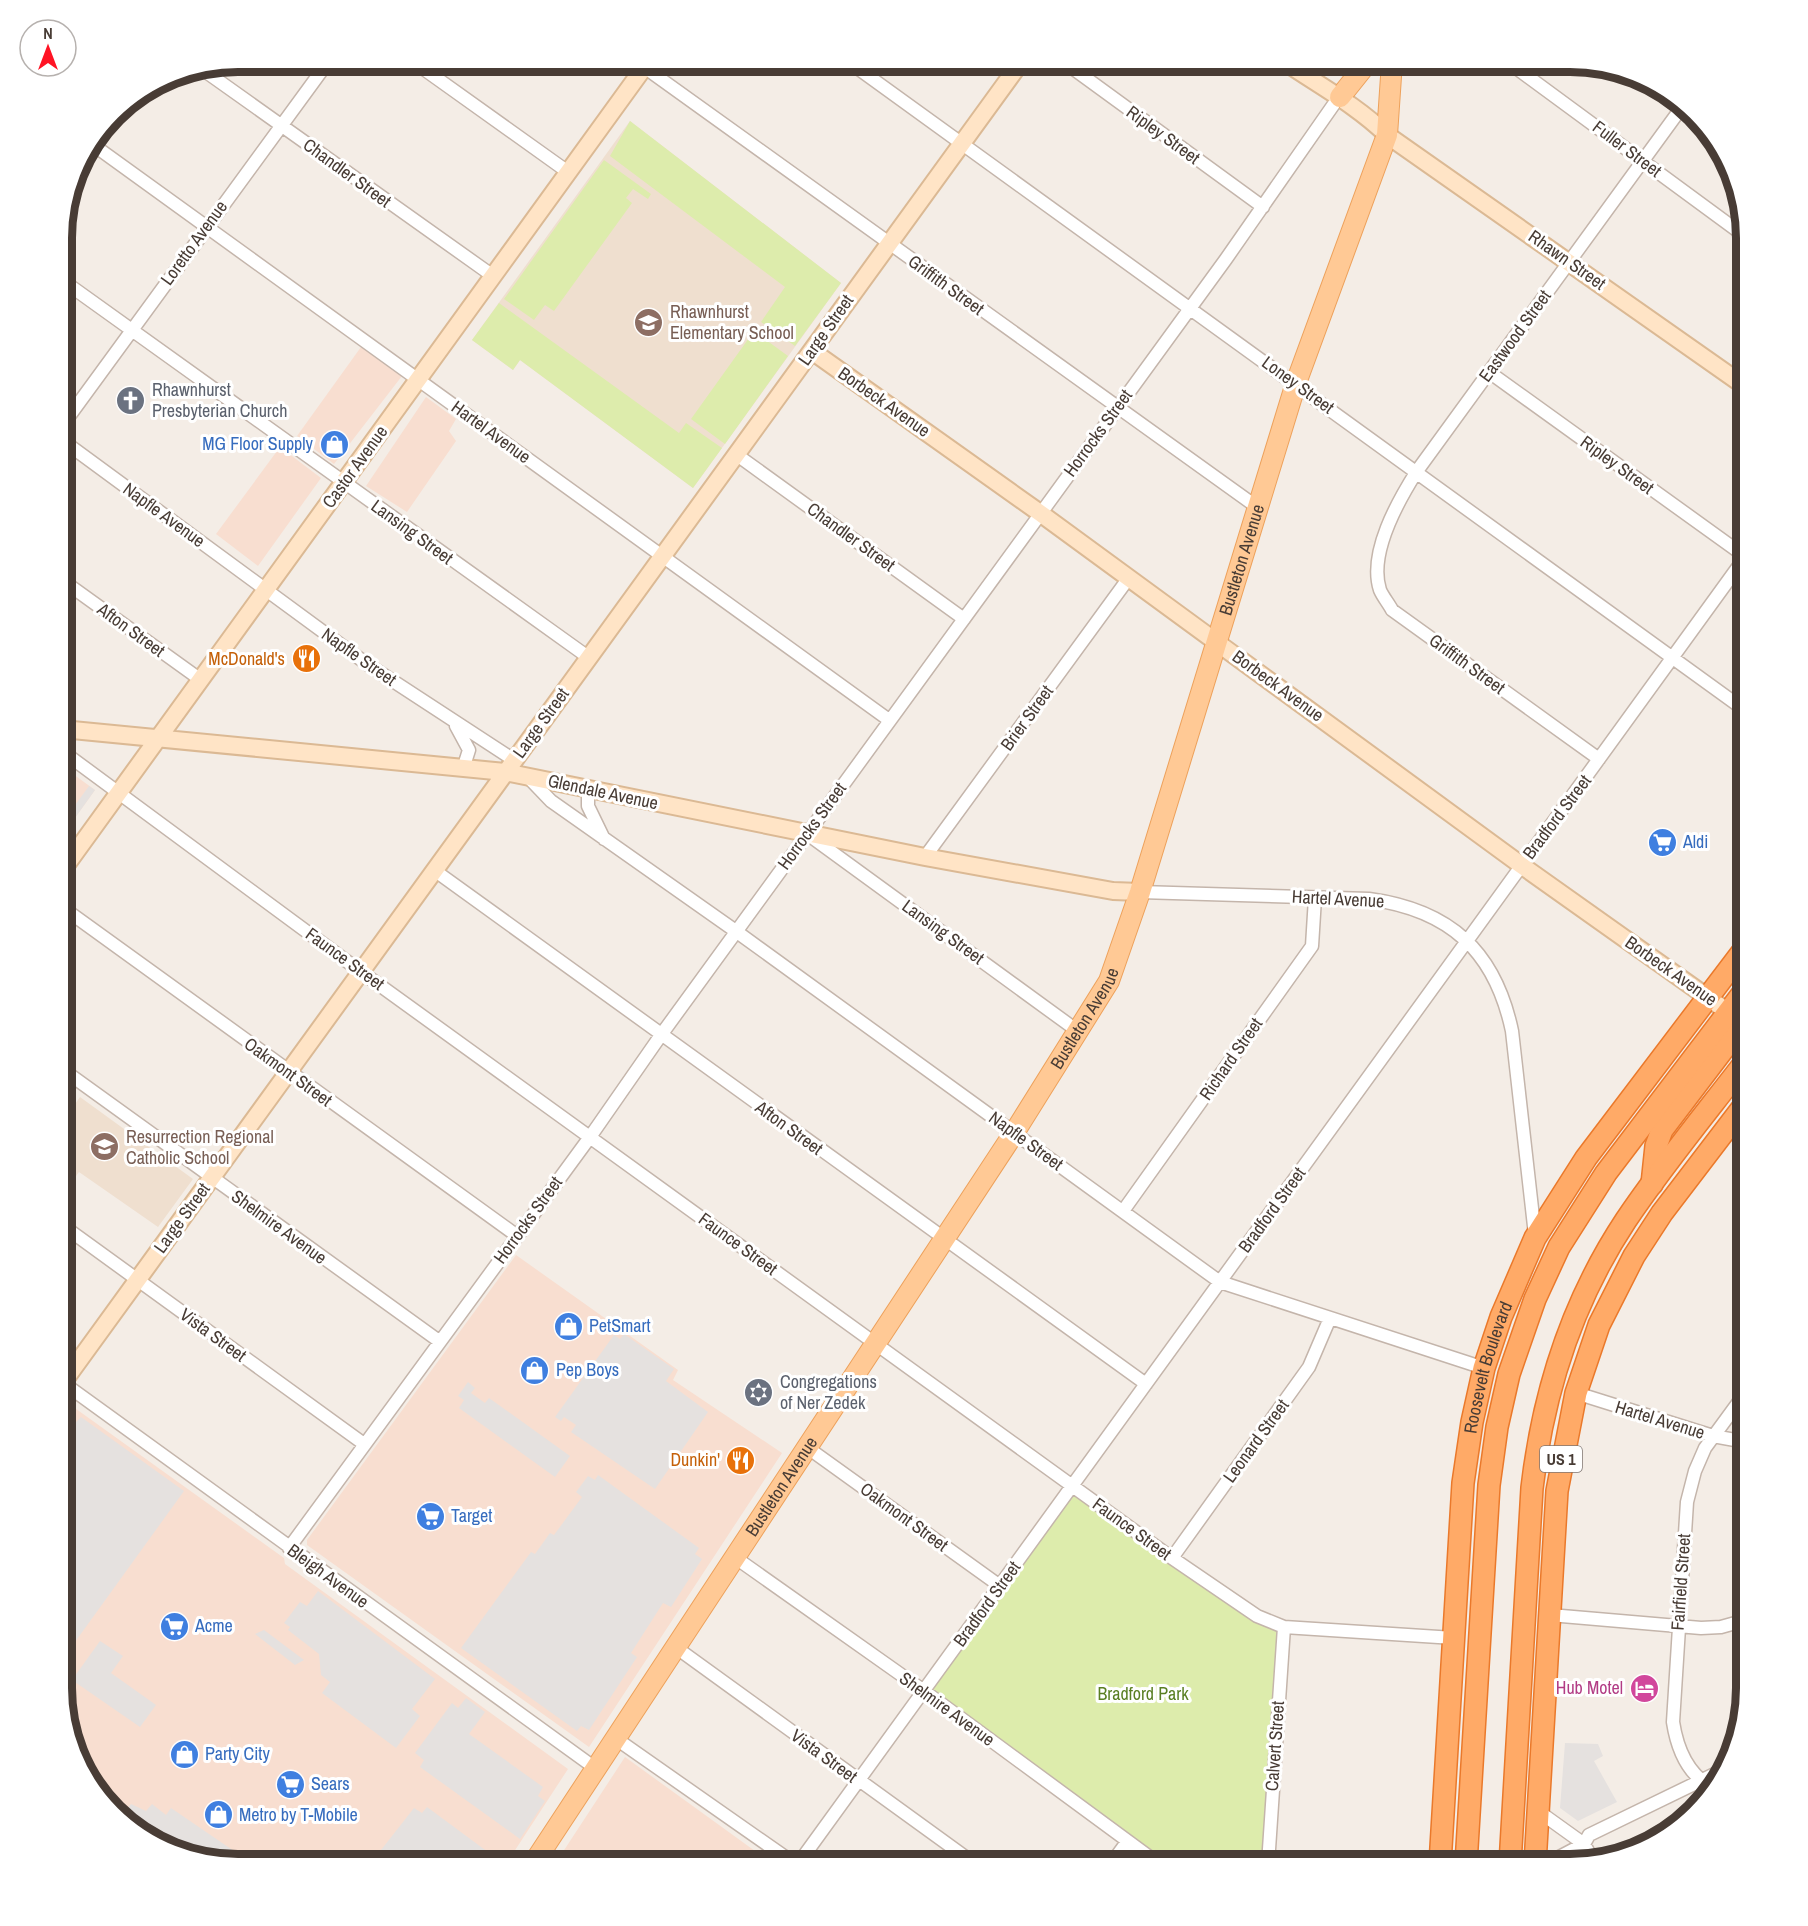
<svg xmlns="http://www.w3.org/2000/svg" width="1808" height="1926" font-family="'Archivo Narrow',sans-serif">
<rect width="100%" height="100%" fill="#f4ede6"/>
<path fill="#f8ded0" d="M361 347 402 376 334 464 297 436Z
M426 397 456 419 449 431 456 441 407 512 366 486Z
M280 447 321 478 258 566 216 534Z
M62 766 95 790 62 836Z
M516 1255 678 1370 673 1380 782 1453 589 1747 307 1545V1540Z
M65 1401 284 1558 285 1564 568 1769 506 1864H238L160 1846 98 1796 71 1745 62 1688V1405Z
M625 1757 773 1864H555Z"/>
<path fill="#efdfcf" d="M630 121 841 283 693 488 520 360 513 370 472 340Z
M80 1097 193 1179 158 1227 79 1172 62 1195V1123Z"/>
<path fill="#ddecac" d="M630 121 841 283 795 346 761 322 785 287 610 156Z
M604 160 651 194 648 199 633 189 626 198 632 203 554 311 545 305 534 320 504 299Z
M499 303 679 433 686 423 722 448 693 488 520 360 513 370 472 340Z
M754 331 788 356 725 444 691 419Z
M1072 1486 1284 1627 1268 1864H1159L924 1691Z"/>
<path fill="#e5e1df" d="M89 786 95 790 62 836V823Z
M624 1334 674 1369 666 1381 708 1412 655 1489 571 1432 576 1425 564 1417 561 1421 555 1417 614 1335 620 1339Z
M468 1382 475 1388 471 1393 485 1403 489 1398 570 1456 555 1477 459 1408 464 1400 458 1396Z
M81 1417 184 1491 62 1660V1425L66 1418 74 1424Z
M598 1475 699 1548 695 1554 702 1559 671 1607 663 1603 631 1653 637 1657 589 1730 581 1726 577 1731 461 1648 531 1552 535 1554 550 1533 554 1535 582 1497 576 1492 588 1476 595 1480Z
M318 1591 435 1679 412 1709 420 1716 396 1748 322 1693 330 1682 321 1675 319 1654 288 1630 290 1627 284 1623 300 1602 307 1606Z
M264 1630 304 1660 295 1665 255 1634Z
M100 1641 123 1656 111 1673 156 1705 140 1727 72 1680Z
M466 1698 485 1712 469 1734 543 1787 538 1796 545 1801 520 1839 420 1767 424 1760 415 1753 452 1703 458 1708Z
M1565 1743 1598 1744 1603 1756 1594 1761 1617 1802 1578 1821 1560 1808Z
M131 1804 146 1811 152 1804 166 1815 171 1808 253 1864H238L160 1846 122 1815Z
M427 1807 496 1858 492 1864H370L414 1808 422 1813Z"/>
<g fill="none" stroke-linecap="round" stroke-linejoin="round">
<defs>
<path id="street" d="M414 62 568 172
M637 62 1257 507
M849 62 1746 711
M1064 62 1263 207
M1508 62 1746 237
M202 69 493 276
M92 144 889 720
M62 280 588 657
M1489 372 1746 557
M62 426 328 62
M62 440 367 664 514 760
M737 455 964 619
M62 580 201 680
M456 726 469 750 463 769
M62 751 360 971 1172 1558 1257 1616 1284 1627 1454 1638
M1599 759 1392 610C1389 604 1383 597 1380 590 1368 553 1398 501 1417 471L1682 107
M528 777 551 801 737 932 1220 1282 1484 1368
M588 789V806L604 839
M810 836 1079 1032
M925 857 1128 579
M434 870 1146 1384
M1140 892 1369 899C1450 910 1495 951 1512 1031L1535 1235
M62 907 516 1235
M62 1069 439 1341
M1123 1211 1312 946 1315 898
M62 1225 364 1444
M62 1382 595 1768
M1576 1393 1713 1436 1746 1442
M808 1448 1000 1586
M289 1548 590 1137 661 1035 1226 259 1334 104
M733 1556 924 1691 1159 1864
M1172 1558 1309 1367 1330 1318
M1550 1615 1701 1628 1721 1627 1746 1620
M674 1646 975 1864
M615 1738 795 1864
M1711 1787C1688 1774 1677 1748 1673 1722L1687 1502 1695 1471 1705 1448 1746 1392
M1538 1811 1584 1844 1589 1853 1598 1860
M798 1864 1746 556
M1111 1864 1127 1842
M1268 1864 1284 1627
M1546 1864 1584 1844 1589 1835 1727 1768"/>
<path id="secondary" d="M1285 62C1320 86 1356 105 1387 135L1746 387
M812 351 1040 513 1521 865 1738 1019
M62 729 505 772 925 857 1113 891 1140 892
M62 871 648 62
M62 1384 1021 62"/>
<g id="primary">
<path d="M1340 97 1368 62"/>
<path id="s1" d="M533 1864 1014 1133 1109 981 1140 892 1296 383 1387 135 1392 62"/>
</g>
<g id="highway">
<path d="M1652 1184 1656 1146 1662 1130 1744 1022"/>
<path id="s2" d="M1440 1864 1463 1483 1472 1422 1484 1368 1501 1317 1535 1238 1586 1158 1746 947"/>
<path d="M1466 1864 1489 1485 1497 1427 1509 1374 1535 1299 1559 1247 1606 1173 1746 989"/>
<path d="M1510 1864 1532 1488C1543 1393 1573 1300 1626 1220 1663 1165 1706 1113 1746 1061"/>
<path d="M1535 1864 1557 1491 1576 1393 1599 1325 1634 1256 1662 1213 1746 1103"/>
</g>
</defs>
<use href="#street" stroke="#c4b5ab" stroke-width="15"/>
<use href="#secondary" stroke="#dbb994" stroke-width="20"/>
<use href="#primary" stroke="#eda15b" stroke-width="22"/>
<use href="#highway" stroke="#ea792b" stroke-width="24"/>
<use href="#street" stroke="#fff" stroke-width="12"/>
<use href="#secondary" stroke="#ffe4c6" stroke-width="16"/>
<use href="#primary" stroke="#ffc995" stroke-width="20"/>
<use href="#highway" stroke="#ffaa67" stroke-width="21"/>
</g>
<defs>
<symbol id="school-disc" viewBox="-11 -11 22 22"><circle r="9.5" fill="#8d6e63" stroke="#fff"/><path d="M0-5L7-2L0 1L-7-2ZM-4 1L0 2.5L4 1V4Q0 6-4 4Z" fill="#fff"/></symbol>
<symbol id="church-disc" viewBox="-11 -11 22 22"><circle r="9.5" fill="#6b7280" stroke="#fff"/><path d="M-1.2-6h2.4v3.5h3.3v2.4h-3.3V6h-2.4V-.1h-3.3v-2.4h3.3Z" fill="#fff"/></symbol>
<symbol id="shop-disc" viewBox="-11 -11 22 22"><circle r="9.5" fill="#3f7fe0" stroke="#fff"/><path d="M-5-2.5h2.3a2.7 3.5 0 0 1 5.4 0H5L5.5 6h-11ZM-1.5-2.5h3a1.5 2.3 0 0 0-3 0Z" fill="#fff"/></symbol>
<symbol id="restaurant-disc" viewBox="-11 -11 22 22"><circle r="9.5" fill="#e8710a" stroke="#fff"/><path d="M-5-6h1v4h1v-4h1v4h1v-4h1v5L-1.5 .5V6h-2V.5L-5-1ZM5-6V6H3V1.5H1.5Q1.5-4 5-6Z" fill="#fff"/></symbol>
<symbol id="supermarket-disc" viewBox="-11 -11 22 22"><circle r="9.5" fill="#3f7fe0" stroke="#fff"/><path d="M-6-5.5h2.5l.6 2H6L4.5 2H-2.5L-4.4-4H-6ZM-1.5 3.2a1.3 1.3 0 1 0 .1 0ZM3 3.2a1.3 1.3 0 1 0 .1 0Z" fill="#fff"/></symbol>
<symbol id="synagogue-disc" viewBox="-11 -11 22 22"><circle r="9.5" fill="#6b7280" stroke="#fff"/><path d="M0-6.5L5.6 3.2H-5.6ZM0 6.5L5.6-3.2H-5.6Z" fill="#fff"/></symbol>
<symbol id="hotel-disc" viewBox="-11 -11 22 22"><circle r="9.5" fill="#d1479c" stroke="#fff"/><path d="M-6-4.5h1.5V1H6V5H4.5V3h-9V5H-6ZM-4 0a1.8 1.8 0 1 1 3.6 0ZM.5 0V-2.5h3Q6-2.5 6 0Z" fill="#fff"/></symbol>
</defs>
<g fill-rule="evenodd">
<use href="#school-disc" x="632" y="306" width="33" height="33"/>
<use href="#church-disc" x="114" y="384" width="33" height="33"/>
<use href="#shop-disc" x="318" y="428" width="33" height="33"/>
<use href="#restaurant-disc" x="290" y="642" width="33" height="33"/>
<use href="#supermarket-disc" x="1646" y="826" width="33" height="33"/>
<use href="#school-disc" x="88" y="1130" width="33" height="33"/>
<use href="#shop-disc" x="552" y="1310" width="33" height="33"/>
<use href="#shop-disc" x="518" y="1354" width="33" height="33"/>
<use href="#synagogue-disc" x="742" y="1376" width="33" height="33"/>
<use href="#restaurant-disc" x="724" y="1444" width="33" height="33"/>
<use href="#supermarket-disc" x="414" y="1500" width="33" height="33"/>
<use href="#supermarket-disc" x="158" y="1610" width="33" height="33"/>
<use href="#hotel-disc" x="1628" y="1672" width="33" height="33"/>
<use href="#shop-disc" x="168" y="1738" width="33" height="33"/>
<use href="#supermarket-disc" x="274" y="1768" width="33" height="33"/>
<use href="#shop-disc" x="202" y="1798" width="33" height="33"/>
</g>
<g text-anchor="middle" stroke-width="6" stroke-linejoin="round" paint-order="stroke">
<rect fill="#fff" stroke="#7f7672" stroke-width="1.5" x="1540" y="1446" width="42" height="26" rx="4.5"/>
<g font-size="16" font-weight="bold" fill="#483c35">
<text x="1561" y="1465">US 1</text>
</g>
<g font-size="18" fill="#483c35" stroke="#fff">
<text transform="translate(1163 135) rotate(36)" y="6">Ripley Street</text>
<text transform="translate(1627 149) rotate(37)" y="6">Fuller Street</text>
<text transform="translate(347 173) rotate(36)" y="6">Chandler Street</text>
<text transform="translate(194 243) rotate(-54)" y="6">Loretto Avenue</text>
<text transform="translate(1567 260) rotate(35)" y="6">Rhawn Street</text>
<text transform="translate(946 285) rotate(36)" y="6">Griffith Street</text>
<text transform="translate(826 330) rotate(-55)" y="6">Large Street</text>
<text transform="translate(1515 336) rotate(-54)" y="6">Eastwood Street</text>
<text transform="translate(1298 385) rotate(36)" y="6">Loney Street</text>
<text transform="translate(884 402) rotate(35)" y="6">Borbeck Avenue</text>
<text transform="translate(491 432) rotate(36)" y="6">Hartel Avenue</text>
<text transform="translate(1098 433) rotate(-54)" y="6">Horrocks Street</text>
<text transform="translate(1617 465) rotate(36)" y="6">Ripley Street</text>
<text transform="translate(355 467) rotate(-54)" y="6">Castor Avenue</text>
<text transform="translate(164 515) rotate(36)" y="6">Napfle Avenue</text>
<text transform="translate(412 532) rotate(36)" y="6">Lansing Street</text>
<text transform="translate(851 537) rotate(36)" y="6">Chandler Street</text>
<text dy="6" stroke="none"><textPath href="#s1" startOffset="1496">Bustleton Avenue</textPath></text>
<text transform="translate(131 630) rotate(36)" y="6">Afton Street</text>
<text transform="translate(359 657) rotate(35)" y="6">Napfle Street</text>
<text transform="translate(1467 664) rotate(36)" y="6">Griffith Street</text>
<text transform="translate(1278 686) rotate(36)" y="6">Borbeck Avenue</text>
<text transform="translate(1027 718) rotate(-54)" y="6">Brier Street</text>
<text transform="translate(541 723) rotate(-54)" y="6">Large Street</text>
<text transform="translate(603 792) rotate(12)" y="6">Glendale Avenue</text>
<text transform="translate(1557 817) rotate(-53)" y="6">Bradford Street</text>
<text transform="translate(812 826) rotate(-54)" y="6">Horrocks Street</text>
<text transform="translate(1338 899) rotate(3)" y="6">Hartel Avenue</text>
<text transform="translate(943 932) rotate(36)" y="6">Lansing Street</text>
<text transform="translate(345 959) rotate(36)" y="6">Faunce Street</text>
<text transform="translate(1671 971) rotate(35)" y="6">Borbeck Avenue</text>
<text dy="6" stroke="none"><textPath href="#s1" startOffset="1010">Bustleton Avenue</textPath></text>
<text transform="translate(1231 1059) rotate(-55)" y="6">Richard Street</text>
<text transform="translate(288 1072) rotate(36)" y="6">Oakmont Street</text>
<text transform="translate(789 1128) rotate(36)" y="6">Afton Street</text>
<text transform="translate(1026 1141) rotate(36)" y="6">Napfle Street</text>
<text transform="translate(1272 1210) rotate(-54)" y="6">Bradford Street</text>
<text transform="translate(182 1218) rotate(-54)" y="6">Large Street</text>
<text transform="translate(528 1220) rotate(-54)" y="6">Horrocks Street</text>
<text transform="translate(279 1227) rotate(36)" y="6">Shelmire Avenue</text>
<text transform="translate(738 1244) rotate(36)" y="6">Faunce Street</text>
<text transform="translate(213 1335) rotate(36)" y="6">Vista Street</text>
<text dy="6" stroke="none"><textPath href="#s2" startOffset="500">Roosevelt Boulevard</textPath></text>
<text transform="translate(1660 1420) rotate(17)" y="6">Hartel Avenue</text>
<text transform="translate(1256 1441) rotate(-54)" y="6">Leonard Street</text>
<text dy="6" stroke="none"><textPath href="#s1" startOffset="452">Bustleton Avenue</textPath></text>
<text transform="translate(904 1517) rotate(36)" y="6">Oakmont Street</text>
<text transform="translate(1132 1529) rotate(36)" y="6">Faunce Street</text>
<text transform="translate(328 1576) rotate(36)" y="6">Bleigh Avenue</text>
<text transform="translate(1681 1582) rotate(-86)" y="6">Fairfield Street</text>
<text transform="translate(987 1604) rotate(-54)" y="6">Bradford Street</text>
<text transform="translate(947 1709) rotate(36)" y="6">Shelmire Avenue</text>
<text transform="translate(1275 1746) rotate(-86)" y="6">Calvert Street</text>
<text transform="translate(824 1756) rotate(36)" y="6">Vista Street</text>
</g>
<g font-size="18" fill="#785e54" stroke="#fff" text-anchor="start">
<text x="670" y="318">Rhawnhurst<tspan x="670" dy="21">Elementary School</tspan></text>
<text x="126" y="1143">Resurrection Regional<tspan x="126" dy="21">Catholic School</tspan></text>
</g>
<g font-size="18" fill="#5b616d" stroke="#fff" text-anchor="start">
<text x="152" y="396">Rhawnhurst<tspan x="152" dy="21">Presbyterian Church</tspan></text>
<text x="780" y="1388">Congregations<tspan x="780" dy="21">of Ner Zedek</tspan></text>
</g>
<g font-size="18" fill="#366cbe" stroke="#fff" text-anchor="start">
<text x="313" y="450" text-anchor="end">MG Floor Supply</text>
<text x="1683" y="848">Aldi</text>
<text x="589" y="1332">PetSmart</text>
<text x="556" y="1376">Pep Boys</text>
<text x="451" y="1522">Target</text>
<text x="195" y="1632">Acme</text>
<text x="205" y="1760">Party City</text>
<text x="311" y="1790">Sears</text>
<text x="239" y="1821">Metro by T-Mobile</text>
</g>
<g font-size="18" fill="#c56008" stroke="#fff" text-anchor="end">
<text x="285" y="665">McDonald's</text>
<text x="720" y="1466">Dunkin'</text>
</g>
<g font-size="18" fill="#b23c85" stroke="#fff" text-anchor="end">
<text x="1623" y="1694">Hub Motel</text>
</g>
<g font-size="18" fill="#5a7f23" stroke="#fff">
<text x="1143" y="1700">Bradford Park</text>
</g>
</g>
<path d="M0 0H1808V1926H0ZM238 72H1570A166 166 0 0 1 1736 238V1688A166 166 0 0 1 1570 1854H238A166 166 0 0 1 72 1688V238A166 166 0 0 1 238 72Z" fill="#fff" fill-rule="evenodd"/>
<path fill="none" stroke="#483c35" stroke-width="8" d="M238 72H1570A166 166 0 0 1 1736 238V1688A166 166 0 0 1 1570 1854H238A166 166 0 0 1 72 1688V238A166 166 0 0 1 238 72Z"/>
<g transform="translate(48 48)"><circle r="28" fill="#ffffff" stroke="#b6b1ae" stroke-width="1.5"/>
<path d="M0-4.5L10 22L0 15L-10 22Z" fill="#ff1324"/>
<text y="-9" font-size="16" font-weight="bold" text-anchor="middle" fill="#483c35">N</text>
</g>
</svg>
